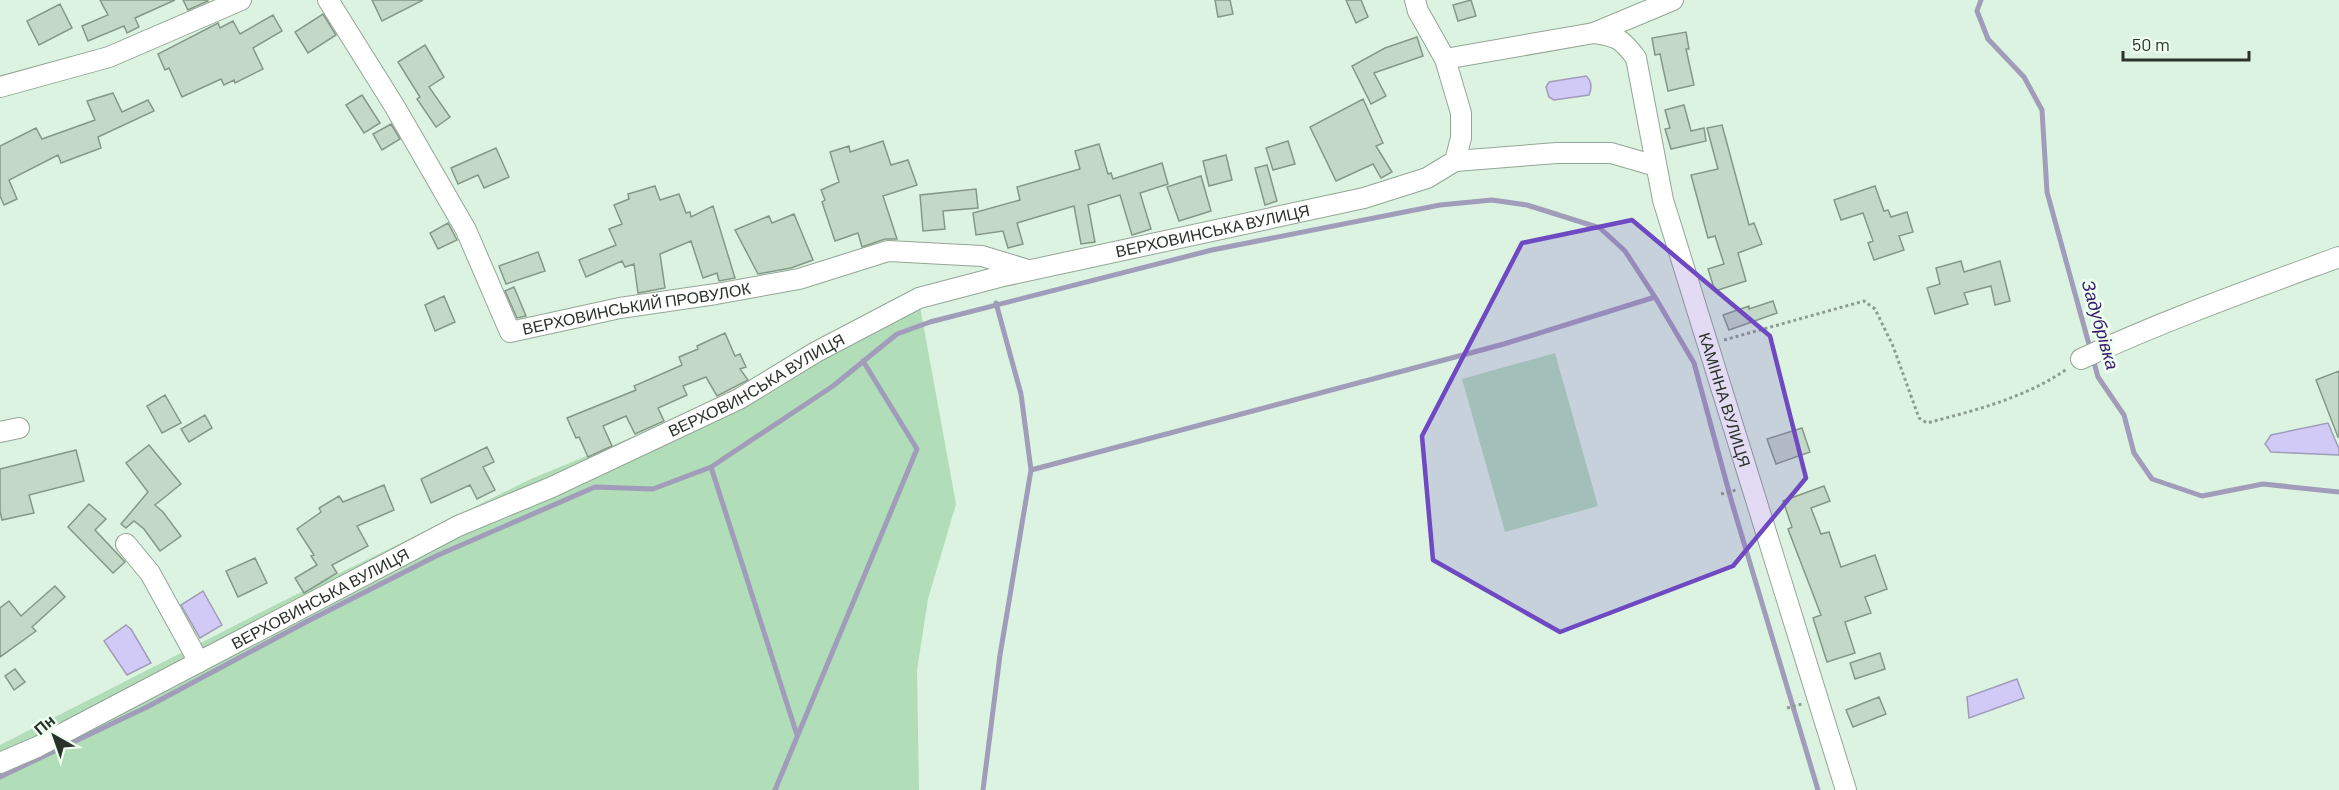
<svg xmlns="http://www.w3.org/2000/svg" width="2339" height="790" font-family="Barlow,sans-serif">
<rect width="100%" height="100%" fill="#ddf3e1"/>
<path fill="#b1ddb8" d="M917 290 956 504 928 599 917 670 919 790H0V745L281 602 531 479 702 408Z
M1555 353 1598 506 1505 532 1462 379Z"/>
<path fill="#d2caf6" stroke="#a09cb9" stroke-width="1.5" d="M1586 76C1592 81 1592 88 1589 95L1554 100 1549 97 1546 87 1549 82Z
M2328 423 2339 449V455L2271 452 2265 444 2271 435Z
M203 591 222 625 200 638 181 605Z
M126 625 131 629 151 663 127 675 104 641Z
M2017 679 2024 698 1969 718 1967 697Z"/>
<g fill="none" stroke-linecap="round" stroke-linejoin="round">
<path stroke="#a09cb9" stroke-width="5" d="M1981 0 1977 11 1988 39 2024 77 2042 110 2047 192 2098 377 2124 415 2134 453 2152 479 2202 496 2263 484 2339 492
M1031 470 1504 344 1655 297
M797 735 711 467 833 386 897 334 930 322 1212 250 1440 205 1492 200 1527 205 1600 228 1625 251 1655 297 1694 363 1732 503 1818 790
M0 777 147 707 306 622 436 556 595 487 653 489 711 467
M775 790 917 449 863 361
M983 790 1000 655 1031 470 1021 394 996 303"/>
</g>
<path fill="#c3d8c6" stroke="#859888" stroke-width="1.5" d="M100 0H175L135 18 139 27 127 33 124 26 88 41 82 26 108 15Z
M183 0H207L208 1 188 10Z
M372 0H423L382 21Z
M1215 0H1230L1233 14 1218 17Z
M1346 0H1361L1368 17 1356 23Z
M1471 0 1476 16 1458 21 1453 5Z
M60 4 72 28 39 45 27 21Z
M323 14 336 35 308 53 295 32Z
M273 15 282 31 253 48 263 69 235 83 234 80 224 85 221 79 182 97 169 68 165 70 158 54 218 23 220 28 233 21 240 34Z
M1686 32 1689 49H1686L1694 85 1668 91 1660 54 1655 55 1652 38Z
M1417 37 1423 56 1374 73 1386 96 1371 104 1352 66 1385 48Z
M425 45 444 77 429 87 450 117 436 127 417 99 420 97 398 62Z
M113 93 122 112 148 100 154 111 98 137 101 148 61 163 58 155 9 180 17 199 4 205 0 196V146L36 128 42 139 95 120 87 101Z
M362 95 380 123 364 133 346 105Z
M1363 99 1383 143 1376 146 1392 172 1381 178 1373 164 1336 181 1310 127Z
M1684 105 1691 131 1704 128 1706 141 1671 149 1665 129 1670 128 1665 110Z
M391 124 400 139 382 150 373 134Z
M1722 125 1749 225 1754 223 1762 244 1738 253 1746 281 1715 291 1708 269 1724 264 1715 236 1708 238 1691 175 1718 169 1707 128Z
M883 141 891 165 908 160 917 185 883 196 897 239H885L862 247 858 233 835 241 822 202 825 200 821 190 839 182 830 152 849 146 850 152Z
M1288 141 1295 164 1273 170 1266 148Z
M1099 144 1108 174 1111 173 1113 179 1162 163 1168 184 1140 193 1151 229 1132 235 1120 195 1088 205 1095 242 1081 244 1074 206 1017 223 1023 244 1008 248 1003 231 976 235 973 213 1020 200 1017 187 1080 169 1075 151Z
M496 148 509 177 484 188 478 175 458 184 451 168Z
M1226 155 1232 180 1209 186 1203 161Z
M1267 165 1277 201 1265 205 1255 168Z
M1201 176 1211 211 1179 221 1167 187Z
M655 186 660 200 679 194 686 213 690 212 691 217 713 206 735 278 719 281 717 273 703 278 691 241 660 254 665 288 638 293 634 264 625 267 622 261 586 277 579 260 616 245 609 229 622 224 614 205 629 199 628 194Z
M1875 186 1884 211 1888 210 1891 217 1907 212 1913 232 1899 236 1904 250 1874 260 1868 243 1873 241 1863 213 1841 220 1834 200Z
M976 189 978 208 943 211 945 229 923 231 920 195Z
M794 214 813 260 791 268 758 274 735 230 769 216 772 223Z
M448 223 457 240 438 249 430 233Z
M538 252 545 271 506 284 499 266Z
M1961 261 1964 272 2000 261 2010 301 1995 305 1991 286 1964 293 1968 304 1935 314 1927 288 1940 284 1936 268Z
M514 287 526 316 517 318 505 291Z
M444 296 455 322 435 331 425 305Z
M1773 301 1777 313 1729 330 1723 315 1749 306V309Z
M725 333 735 356 740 354 746 367 740 369 748 380 717 396 706 377 683 386 687 395 658 408 664 421 635 434 626 416 603 426 612 446 588 457 579 437 576 438 567 418 636 390 634 386 682 365 679 357 698 349 697 346Z
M2339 371V437H2338L2316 380Z
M165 395 181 423 162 433 147 406Z
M205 415 212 428 189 442 181 429Z
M1802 428 1810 452 1776 464 1767 439Z
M149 445 181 484 155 505 163 512 181 536 160 551 144 529 134 521 126 528 121 524 148 492 126 463Z
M487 447 494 462 483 467 495 490 477 499 470 485 431 503 421 479Z
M76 450 84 481 29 495 34 513 2 520 0 511V469Z
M384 485 394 510 357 526 368 546 332 565 337 573 304 593 295 578 317 565 311 556 314 555 297 529 321 512 319 508 339 496 343 502Z
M1824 486 1830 501 1811 508 1821 534 1829 532 1841 567 1875 555 1887 589 1865 597 1871 613 1845 622 1855 653 1827 662 1813 618 1821 615 1788 529 1792 527 1783 501Z
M89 504 106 519 95 530 125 562 113 573 68 527Z
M255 558 267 583 238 597 226 571Z
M55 586 65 597 32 627 36 631 0 657V608L9 601 21 616Z
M1880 653 1885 669 1855 679 1850 663Z
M15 669 25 682 14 690 5 676Z
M1879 697 1886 714 1853 727 1846 710Z"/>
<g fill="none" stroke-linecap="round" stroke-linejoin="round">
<defs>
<g id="minor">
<path id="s1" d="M328 0 395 107 466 230 510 332 620 308 716 294 799 279 888 251 982 256 1028 270"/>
<path d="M1594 33 1673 0"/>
<path id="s2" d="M1445 59 1594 33C1617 36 1622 39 1636 58L1663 200 1846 790"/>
<path d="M0 87 109 57 241 0"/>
<path d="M1455 161 1557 153H1611L1656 166"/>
<path d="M2081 359C2165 320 2252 289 2339 257"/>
<path d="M0 432 19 428"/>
<path d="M126 544 150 573 199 662"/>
<path id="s3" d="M0 763 37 747 458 526 552 487 739 399 816 352 919 298 999 277 1364 198 1427 178 1455 161 1461 138V113L1445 59 1418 11 1415 0"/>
</g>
</defs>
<use href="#minor" stroke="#93a696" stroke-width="22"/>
<path stroke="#8d9d8f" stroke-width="3" stroke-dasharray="3 3" stroke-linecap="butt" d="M1724 340 1864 301 1875 309 1893 346 1919 418 1927 423C1976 410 2025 398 2067 369
M1721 494 1736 490
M1787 708 1802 704"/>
<use href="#minor" stroke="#fff" stroke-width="20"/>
</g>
<path fill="#6e49c2" fill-opacity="0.2" stroke="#6e49c2" stroke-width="4.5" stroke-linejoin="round" d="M1632 220 1770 336 1806 478 1733 566 1560 632 1433 560 1422 436 1522 243Z"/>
<g text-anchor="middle" stroke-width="6" stroke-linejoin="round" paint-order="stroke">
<g font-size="16" fill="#2a322b" stroke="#eefff0">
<text dy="6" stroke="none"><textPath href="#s3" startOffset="1332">ВЕРХОВИНСЬКА ВУЛИЦЯ</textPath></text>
<text dy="6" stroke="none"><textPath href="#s1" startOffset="508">ВЕРХОВИНСЬКИЙ ПРОВУЛОК</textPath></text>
<text dy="6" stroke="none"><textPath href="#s3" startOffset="846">ВЕРХОВИНСЬКА ВУЛИЦЯ</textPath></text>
<text dy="6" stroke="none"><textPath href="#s2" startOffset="556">КАМІННА ВУЛИЦЯ</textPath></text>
<text dy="6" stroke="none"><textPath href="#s3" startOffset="360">ВЕРХОВИНСЬКА ВУЛИЦЯ</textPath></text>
</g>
<g font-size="18" font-style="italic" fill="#361a6b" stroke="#eefff0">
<text transform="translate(2100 325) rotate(74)" y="6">Задубрівка</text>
</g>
</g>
<g transform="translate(54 736) rotate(320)" stroke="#eefff0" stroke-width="4.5" paint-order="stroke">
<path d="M0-4.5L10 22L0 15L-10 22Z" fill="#2a322b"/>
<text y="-9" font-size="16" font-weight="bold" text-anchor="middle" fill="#2a322b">Пн</text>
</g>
<path d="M2123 51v9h126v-9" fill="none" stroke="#2a322b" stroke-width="3"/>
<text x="2132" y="51" font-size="18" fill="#2a322b" stroke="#eefff0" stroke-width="4.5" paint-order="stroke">50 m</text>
</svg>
